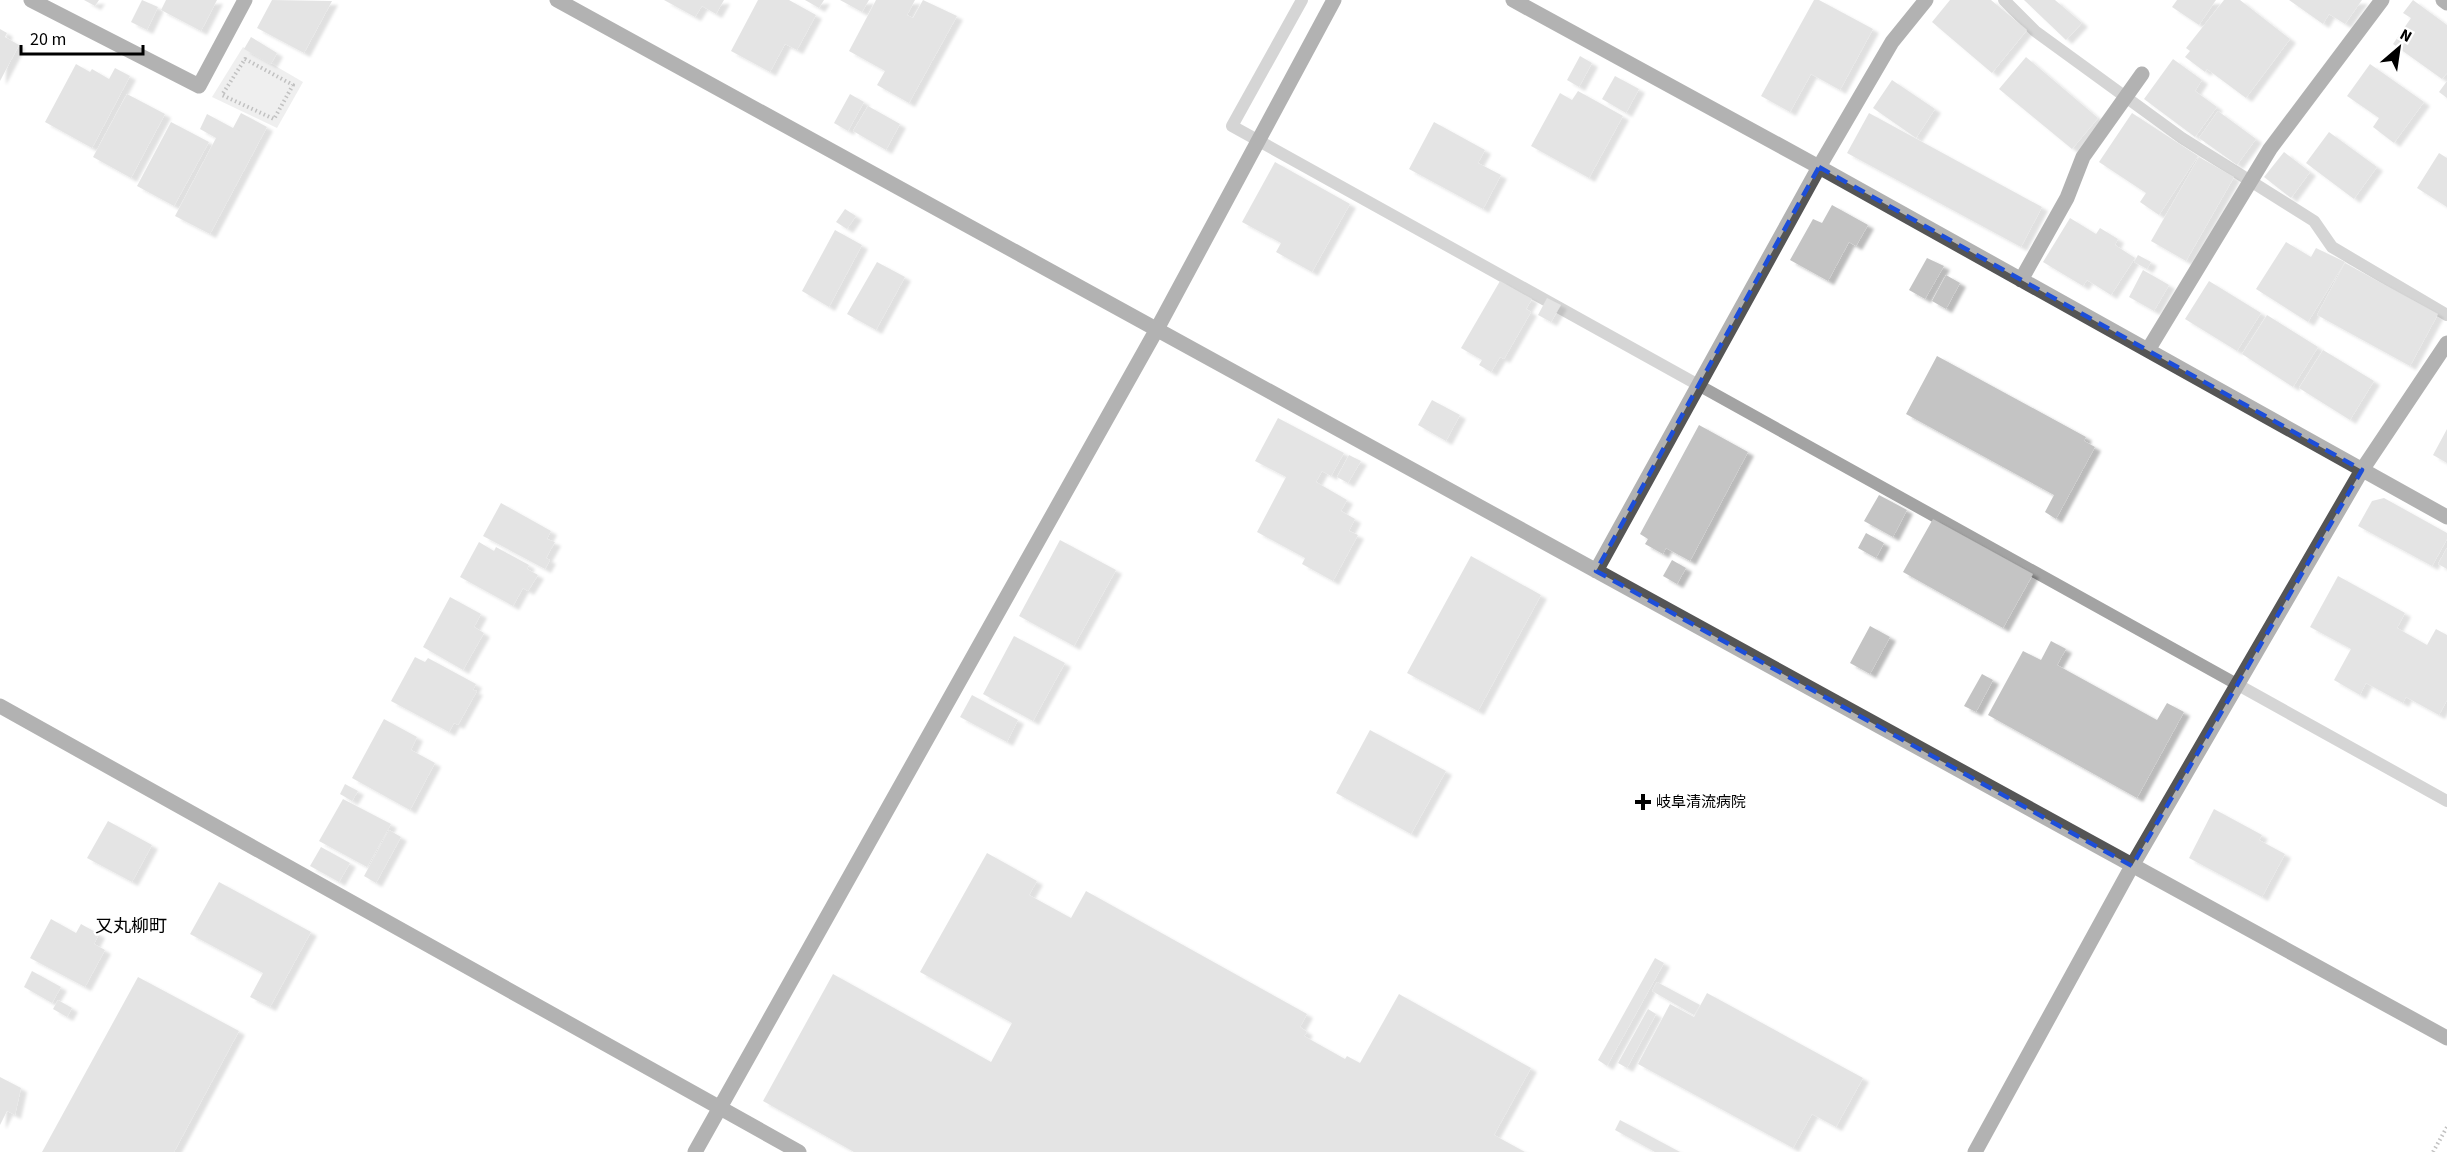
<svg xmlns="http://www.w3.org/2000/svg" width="2447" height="1152" font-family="'Source Sans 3','Noto Sans JP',sans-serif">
<defs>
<filter id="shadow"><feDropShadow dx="6" dy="4" stdDeviation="1.5" flood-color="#0004"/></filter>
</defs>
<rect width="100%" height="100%" fill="#fff"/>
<path fill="#dcdcdc" d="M243 47 303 82 277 128 212 97Z"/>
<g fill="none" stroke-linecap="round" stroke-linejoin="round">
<path stroke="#a3a3a3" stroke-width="12" d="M1302 0 1232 126 2447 801
M2004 0 2035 31 2182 138 2314 221 2332 247 2447 315"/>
</g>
<path fill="#c4c4c4" filter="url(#shadow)" d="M84 0H99L95 6Z
M142 0 158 7 147 30 131 22Z
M166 0H217L201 31 161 10Z
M272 0 332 1 304 53 257 28Z
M664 0H724L716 14 702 6 695 17Z
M758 0H789L816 15 797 50 785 44 770 72 731 51Z
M805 0H824L819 8Z
M840 0H869L862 12Z
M876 0H915L907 15 913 18 923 0 957 16 909 103 877 85 885 71 849 51Z
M1814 0H1819L1873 29 1840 90 1811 74 1790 112 1761 96Z
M1950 0H1991L2027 30 1992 73 1932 22Z
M2024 0H2055L2082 23 2066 40Z
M2177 0H2216L2199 25 2172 7Z
M2224 0H2240L2290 39 2246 98 2207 69 2205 72 2185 57 2190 51 2186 48Z
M2289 0H2362L2345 24 2329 14 2323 24Z
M2413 0 2447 25V73L2442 79 2393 44 2411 18 2403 13Z
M0 29 7 33 5 37 19 45 0 81Z
M251 37 277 53 271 64 244 49Z
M1580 56 1592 63 1579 87 1567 80Z
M2026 57 2098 118 2072 149 1999 89Z
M2173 59 2202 80 2195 91 2217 107 2195 137 2144 99Z
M76 64 90 72 92 69 109 79 115 68 130 76 92 148 45 122Z
M2370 64 2424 102 2394 143 2373 127 2379 118 2347 96Z
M1615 76 1639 89 1626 113 1602 99Z
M1892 80 1935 109 1916 138 1873 108Z
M2447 81V98L2439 92Z
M1578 91 1623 116 1589 178 1531 146 1560 93 1572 100Z
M127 94 165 114 131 178 93 157Z
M850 94 864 102 848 131 834 123Z
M868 106 900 124 886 150 853 131Z
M2218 111 2256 139 2237 165 2199 138Z
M241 113 267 127 210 234 175 216 216 138 200 129 207 114 233 128Z
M1869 113 2042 207 2021 247 1847 153Z
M2132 113 2198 156 2159 215 2140 202 2146 193 2099 162Z
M171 122 209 142 174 206 137 186Z
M1434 122 1485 150 1478 163 1501 175 1483 209 1409 169Z
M2329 132 2377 167 2354 199 2306 163Z
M2284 152 2310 172 2291 198 2264 177Z
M2439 153 2447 158V207L2417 188Z
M2199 157 2234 177 2186 261 2151 241Z
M1275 162 1350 204 1312 272 1276 252 1281 243 1242 222Z
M1832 205 1868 225 1856 246 1849 242 1828 281 1790 260 1813 219 1822 223Z
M845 209 856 216 847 229 836 222Z
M2070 218 2096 234 2100 228 2118 239 2115 245 2135 258 2111 295 2087 280 2083 286 2043 262Z
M835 230 862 245 829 307 802 291Z
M2286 242 2311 257 2316 248 2345 262 2308 322 2256 289Z
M2138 255 2151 262 2147 269 2134 262Z
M1927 258 1944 266 1925 299 1909 290Z
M877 262 905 277 876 330 847 314Z
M2345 263 2438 314 2410 366 2317 315Z
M2143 270 2169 285 2154 311 2129 297Z
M1946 275 1960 283 1946 309 1932 301Z
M1500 281 1532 299 1526 309 1531 312 1504 359 1500 357 1491 372 1479 365 1482 360 1461 348Z
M2209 281 2261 313 2237 351 2185 319Z
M1547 298 1561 305 1551 322 1538 315Z
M2267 315 2318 347 2293 387 2242 354Z
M2323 350 2374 381 2350 420 2299 388Z
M1937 356 2086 437 2084 441 2095 447 2056 519 2045 512 2054 495 1906 414Z
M1432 400 1460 415 1446 441 1418 425Z
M1278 418 1344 453 1331 476 1322 471 1316 482 1347 500 1341 511 1355 519 1349 531 1358 535 1333 581 1302 564 1305 558 1257 532 1286 477 1255 461Z
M1699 425 1748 452 1690 561 1666 548 1663 554 1645 544 1648 539 1640 534Z
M2447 429V463L2433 455Z
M1349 455 1361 461 1348 483 1337 477Z
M1879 495 1907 510 1893 537 1864 521Z
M2384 498 2447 533V539L2432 566 2358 526 2372 501Z
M501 503 551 531 547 539 555 542 546 558 550 560 545 569 483 536Z
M1933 519 2033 574 2003 628 1903 572Z
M1866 533 1884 543 1876 558 1858 548Z
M1060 540 1116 570 1074 646 1019 616Z
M479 542 494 551 496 547 529 565 527 569 538 575 528 591 523 588 513 606 460 577Z
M2447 548V569L2438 564Z
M1471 556 1541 595 1478 711 1407 673Z
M1672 560 1686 568 1677 584 1663 576Z
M2338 576 2405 613 2397 628 2427 645 2436 629 2447 635V700L2439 715 2406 697 2403 703 2366 683 2360 695 2334 680 2351 649 2310 627Z
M450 597 481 614 474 627 484 633 463 670 423 647Z
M1870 626 1890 637 1870 674 1850 663Z
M1014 636 1065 663 1033 721 983 694Z
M2051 641 2066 649 2057 665 2157 720 2167 703 2184 712 2137 798 1988 715 2023 651 2041 660Z
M415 657 425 662 428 658 476 684 473 690 477 691 458 725 454 723 449 732 391 701Z
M1982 674 1993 680 1976 712 1964 706Z
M972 695 1018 720 1007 742 960 717Z
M384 719 417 737 411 750 435 763 410 810 352 778Z
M1370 730 1446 771 1411 834 1336 793Z
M345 784 358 791 352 801 340 794Z
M343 799 391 824 367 867 319 841Z
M2214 809 2262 835 2259 840 2285 854 2262 897 2189 858Z
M108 821 152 845 132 882 87 858Z
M389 830 401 837 376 883 364 876Z
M321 847 350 863 339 882 310 866Z
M987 853 1037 881 1029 895 1071 918 1086 891 1307 1014 1300 1027 1307 1032 1304 1036 1345 1059 1347 1056 1360 1063 1399 994 1531 1068 1494 1135 1525 1152H854L763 1101 833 974 991 1062 1012 1023 920 972Z
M219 882 311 932 270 1007 250 997 263 973 190 934Z
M51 919 76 933 81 924 99 934 94 944 105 950 85 987 30 958Z
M1655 958 1664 963 1607 1066 1598 1060Z
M32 971 61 987 52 1003 24 987Z
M138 977 239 1031 174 1152H42Z
M1657 982 1700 1005 1694 1015 1652 991Z
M1707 993 1863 1078 1836 1127 1812 1114 1793 1148 1638 1064 1670 1004 1694 1017Z
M58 1000 72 1008 67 1017 53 1009Z
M1648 1009 1656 1014 1627 1068 1618 1063Z
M0 1077 21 1088 15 1115 7 1111 0 1125Z
M1620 1120 1680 1152H1655L1615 1130Z"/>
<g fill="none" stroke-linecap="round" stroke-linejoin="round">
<path stroke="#777" stroke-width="4" stroke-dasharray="1.5 3" stroke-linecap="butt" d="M245 59 293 85 274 119 222 95Z
M2433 1152 2447 1127"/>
<path stroke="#555" stroke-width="15" d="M31 0 199 86 245 0
M557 0 2447 1038
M1513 0 1819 167 2447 517
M2443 0 2447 3
M2021 280 2067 198 2083 157 2142 74
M2148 350 2270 149 2382 0
M1596 571 1819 167 1892 42 1926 0
M0 706 799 1152
M695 1152 1157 329 1334 0
M1975 1152 2132 866 2362 470 2447 343"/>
</g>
<path d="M0 0H2447V1152H0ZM1819 167 2362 470 2132 866 1596 571Z" fill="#fff" fill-opacity=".55" fill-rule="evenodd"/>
<path fill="none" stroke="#1d4ed8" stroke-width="4.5" stroke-dasharray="12 8" stroke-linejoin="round" d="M1819 167 2362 470 2132 866 1596 571Z"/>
<path fill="#000" stroke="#fff" stroke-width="2" d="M1640 793h6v6h6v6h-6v6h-6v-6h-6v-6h6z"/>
<g text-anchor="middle" stroke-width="4.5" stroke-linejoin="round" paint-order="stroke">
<g font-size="15" fill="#000" stroke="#fff" text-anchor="start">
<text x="1656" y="807">岐阜清流病院</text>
</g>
<g font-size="18" fill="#000" stroke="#fff">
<text x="131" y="932">又丸柳町</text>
</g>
</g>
<g transform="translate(2399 48) rotate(29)" stroke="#ffffff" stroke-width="4.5" paint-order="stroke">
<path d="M0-4.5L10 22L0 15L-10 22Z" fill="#000000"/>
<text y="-9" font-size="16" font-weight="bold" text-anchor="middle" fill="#000000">N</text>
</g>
<path d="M21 45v9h122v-9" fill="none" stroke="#000000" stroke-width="3"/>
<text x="30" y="45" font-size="18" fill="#000000" stroke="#ffffff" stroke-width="4.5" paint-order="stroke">20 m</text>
</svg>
